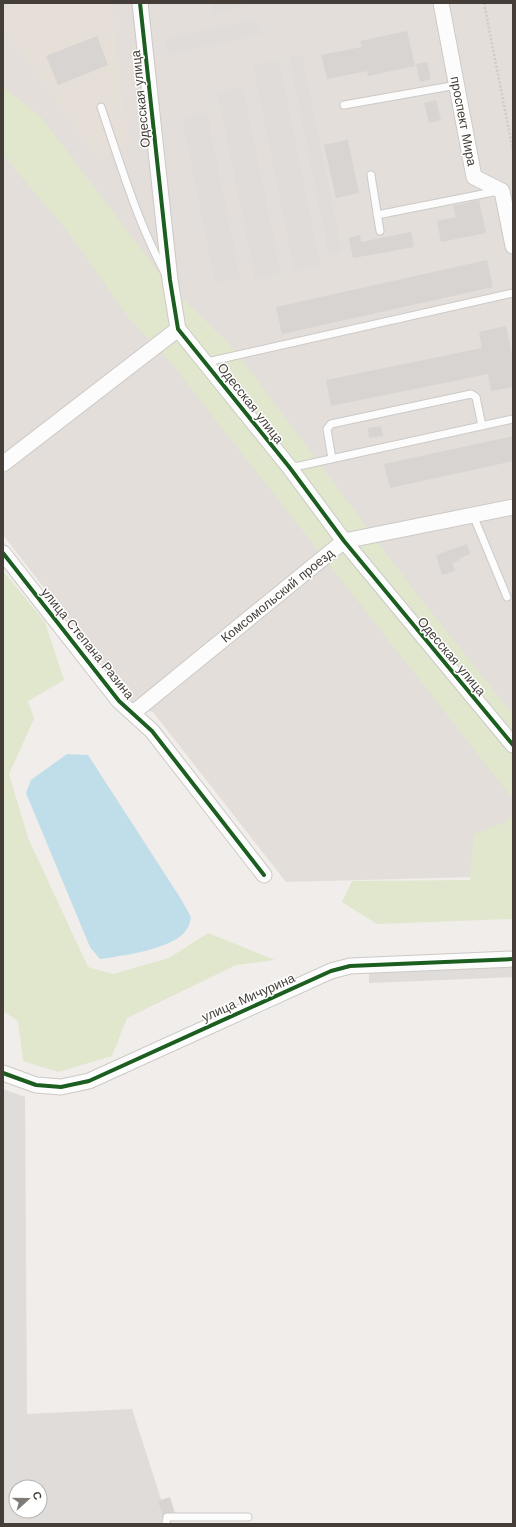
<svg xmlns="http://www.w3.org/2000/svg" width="516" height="1527" font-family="'Work Sans',sans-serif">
<rect width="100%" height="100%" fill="#f0edea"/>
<path fill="#e3ded9" d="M3 3H513V876L286 882 153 712 138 709 3 535Z"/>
<path fill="#e0dcd9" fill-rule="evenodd" d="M211 3H259L214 13Z
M257 19 261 34 168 54 164 39Z
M302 54 342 253 329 255 289 57Z
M279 60 320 265 294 270 253 66Z
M243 87 281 274 255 279 217 92Z
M207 113 240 278 215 283 182 118Z
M513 966V977L369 983V972Z
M3 1089 25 1097 27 1414 132 1409 169 1524H3ZM16 1487H40V1511H16Z"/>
<path fill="#e6dfd7" d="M12 3H111L129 142 100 160 3 28V11Z"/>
<path fill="#e1e7cd" d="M3 87 41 117 166 282 233 348 413 589 513 715V799L168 359 131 321 69 233 3 155Z
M3 571 45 622 64 680 28 701 34 719 9 774 28 838 88 967 113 974 169 958 208 933 275 960 236 965 127 1018 112 1056 58 1072 23 1061 18 1021 3 1011Z
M513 815V919L377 924 342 902 352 881 470 880 474 834 504 823Z"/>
<path fill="#c0dee9" d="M67 754 88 755 181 899 191 917C190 921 189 926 187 929 175 949 122 956 100 959L90 947 26 793 31 780Z"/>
<path fill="#d8d4d1" d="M407 31 415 66 368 76 367 71 327 79 321 55 362 47 360 41Z
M97 36 108 65 58 85 46 56Z
M427 62 431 79 420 82 416 64Z
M436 100 441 120 429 123 424 103Z
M348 140 359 193 336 198 324 145Z
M479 200 486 233 441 242 437 221 456 217 453 206Z
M411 232 414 247 353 258 349 238 360 235 361 242Z
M487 260 493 287 282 334 276 307Z
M506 326 513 359V387L491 391 488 374 331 406 326 380 482 348 479 332Z
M381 426 383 436 369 438 368 428Z
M513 436V461L390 488 384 464Z
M467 544 470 554 460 558V560L452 563 455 571 442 575 436 555Z
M170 1497 176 1517 164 1520 158 1501Z"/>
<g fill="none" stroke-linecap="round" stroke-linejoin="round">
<defs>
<path id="service" d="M344 105 457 85
M101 107C120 163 137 221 165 273
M371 175 380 231
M377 215 498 191
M207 362 513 293
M332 459 327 429 331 424 471 394 476 397 482 426
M290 468 513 419
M473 515 507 597
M166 1524 167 1517H248"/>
<path id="minor" d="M140 3 170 280 178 329 290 468 344 541 513 745
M441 3 474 177 502 191 513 246
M3 464 178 329
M3 553 119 701 152 731 264 875
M133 713 344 541 513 507
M3 1073 36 1085 61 1087 89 1081 331 971 350 966 513 959"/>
</defs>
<use href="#service" stroke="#ccc9c7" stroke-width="9"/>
<use href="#minor" stroke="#ccc9c7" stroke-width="17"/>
<path stroke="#cecbc8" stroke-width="2.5" stroke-dasharray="2 2" stroke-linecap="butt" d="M484 3 513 151"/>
<use href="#service" stroke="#fdfcfc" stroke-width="7"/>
<use href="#minor" stroke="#fdfcfc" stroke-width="15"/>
<defs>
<path id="cycleway" d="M140 3 170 280 178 329 290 468 344 541 513 745
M3 553 119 701 152 731 264 875
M3 1073 36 1085 61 1087 89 1081 331 971 350 966 513 959"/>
</defs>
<use href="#cycleway" stroke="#fff" stroke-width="6"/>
<use href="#cycleway" stroke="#1b5e20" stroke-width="4"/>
</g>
<g text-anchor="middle" stroke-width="3" stroke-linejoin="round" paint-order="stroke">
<g font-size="13" fill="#453e38" stroke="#fff">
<text transform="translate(140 99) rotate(-96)" y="5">Одесская улица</text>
<text transform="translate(464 121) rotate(79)" y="5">проспект Мира</text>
<text transform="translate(251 403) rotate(52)" y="5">Одесская улица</text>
<text transform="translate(277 595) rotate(-39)" y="5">Комсомольский проезд</text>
<text transform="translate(88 643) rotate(51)" y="5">улица Степана Разина</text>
<text transform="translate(452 656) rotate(50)" y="5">Одесская улица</text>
<text transform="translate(248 997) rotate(-24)" y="5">улица Мичурина</text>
</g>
</g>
<rect width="516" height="1527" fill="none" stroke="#453e38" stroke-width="8"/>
<g transform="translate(28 1499) rotate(69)"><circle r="19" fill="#ffffff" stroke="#b5b2af"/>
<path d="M0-3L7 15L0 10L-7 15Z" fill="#817b76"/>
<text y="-6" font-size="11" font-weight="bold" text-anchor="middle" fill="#453e38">С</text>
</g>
</svg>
